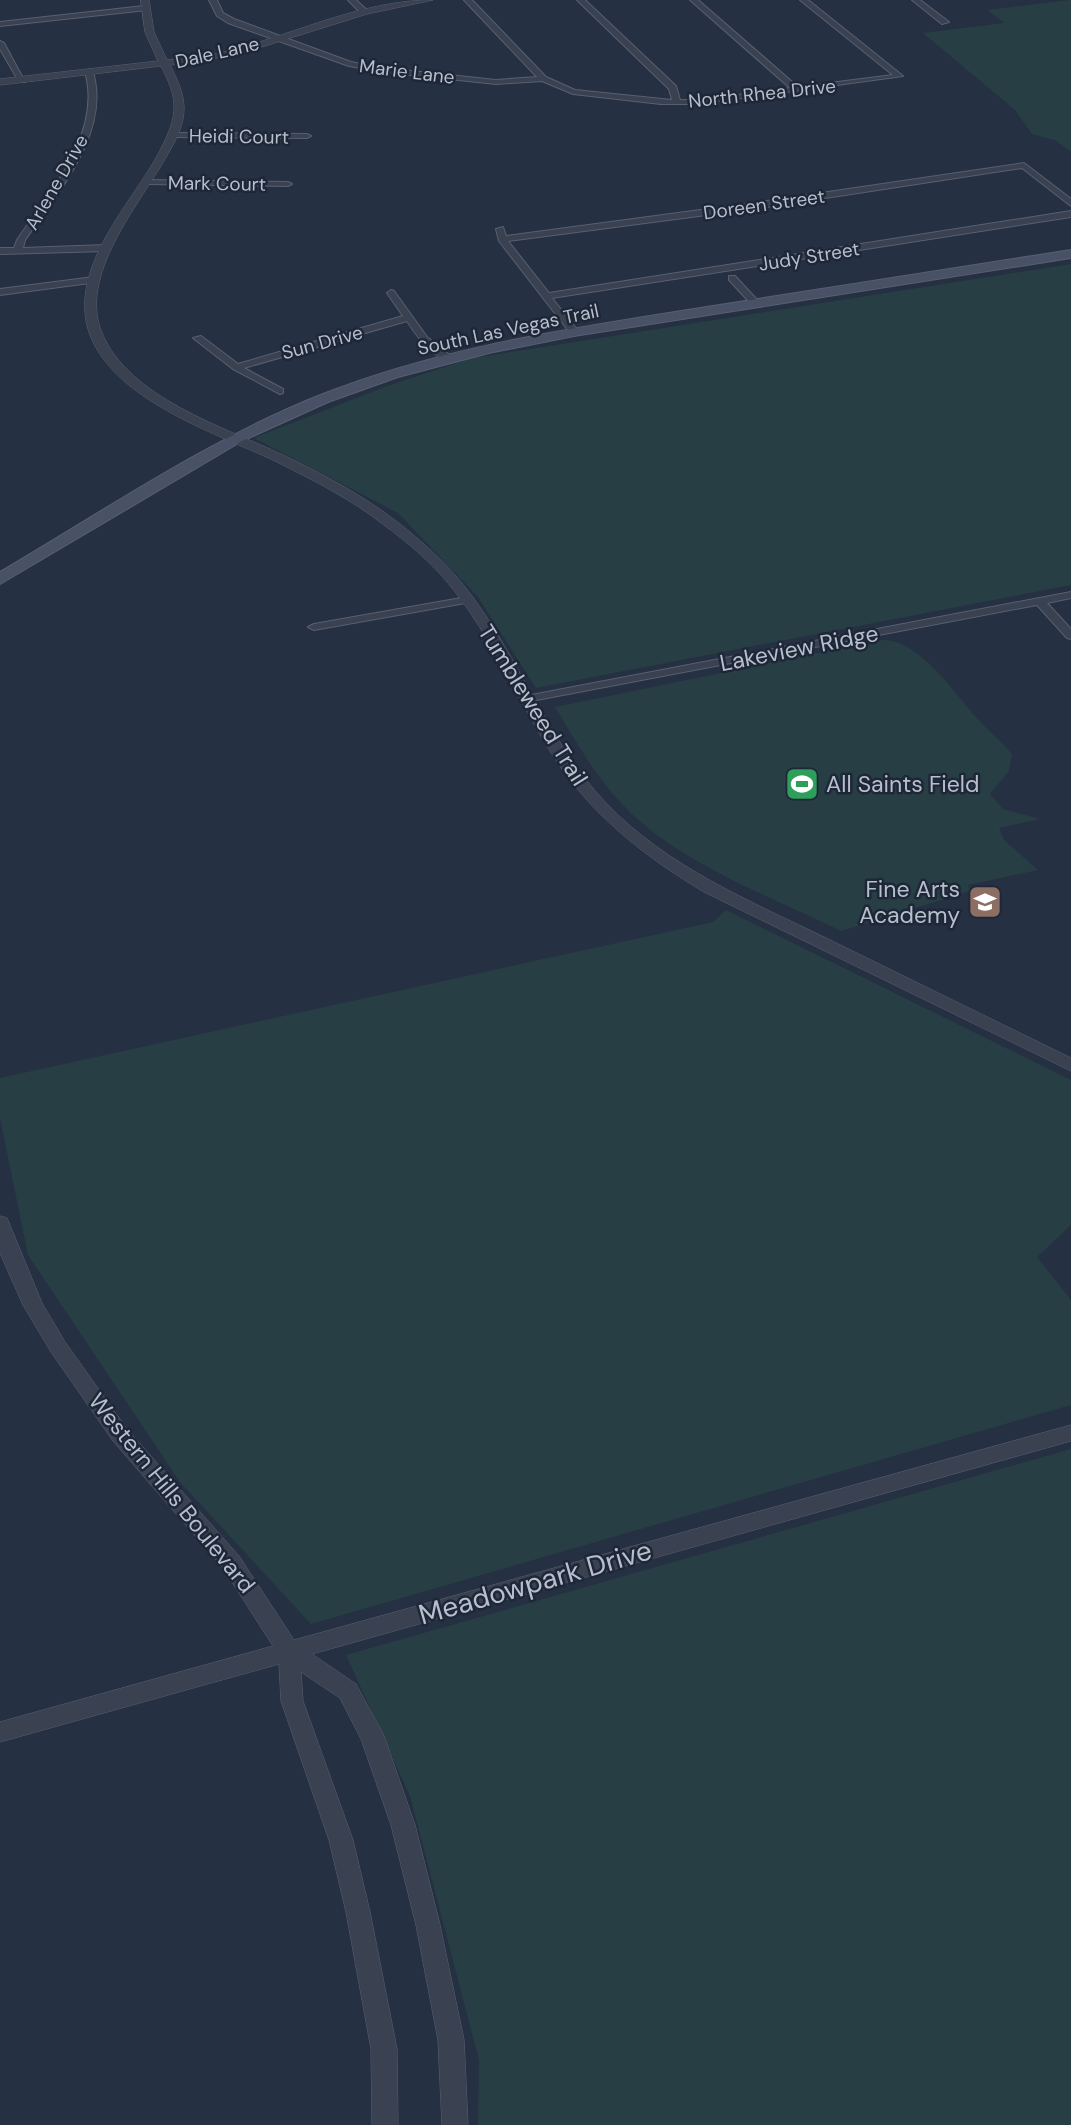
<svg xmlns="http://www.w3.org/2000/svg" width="1071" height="2125" font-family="'DM Sans',sans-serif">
<rect width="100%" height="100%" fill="#253043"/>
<path fill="#273f44" d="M1071 0V152L1055 140 1032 134 1015 110 923 33 1004 23 987 10Z
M1071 264V585L536 688 478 597 398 513 254 438 387 386 473 358Z
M882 640C919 639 954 693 977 718 988 731 1001 741 1012 754L1009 771 990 794 1003 809 1040 819 999 828 1004 840 1038 870 968 885 970 891 841 931C771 897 674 861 621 803 594 774 575 740 555 707Z
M726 910 1071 1080V1225L1037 1257 1071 1300V1405L311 1624 180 1482 28 1255 0 1118V1078L713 922Z
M1071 1449V2125H478L479 2060 410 1796 346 1655Z"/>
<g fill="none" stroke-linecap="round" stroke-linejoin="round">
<defs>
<path id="minor" d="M209 0H217L223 13 234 19 351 62 383 68 496 80 537 77 464 0H472L546 77 575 90 672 100 669 89 577 0H585L676 86 680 100H699L790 88 690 0H698L798 87 893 75 800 0H808L903 76 699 104H661L573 94 542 81 496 84 383 72 349 66 228 23 217 16Z
M348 0H356L369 12 362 14Z
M912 0H920L949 22 942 24Z
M144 6 147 10 0 26V22Z
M0 41 4 43 25 82 18 80 0 49Z
M89 70 93 72C111 133 57 193 25 240L23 248 106 245 110 248 106 251 0 254V248H14L17 240C49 193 103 133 85 72Z
M172 133 307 134 311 136 307 138 169 137 168 135Z
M1024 163 1071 199V206L1022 168 760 208 508 241 549 293 1071 211V217L552 298 579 332 574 335 571 334 499 241 496 229 503 227 506 236 760 202Z
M144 180 288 182 292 184 288 186 147 184 143 182Z
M729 276H735L760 303V307H754L729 280Z
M94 277 97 278V282L0 295V289Z
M391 290 394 291 427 337 451 356V360C433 360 416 335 407 321L244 368 283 389V393L280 394 233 369 193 338 201 336 238 364 403 316 387 293Z
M1071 592V598L1047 603 1071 629V639L1067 638 1037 605 526 702 520 699 526 696Z
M467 597 472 600 471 602 314 630 308 627 314 624Z"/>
<path id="tertiary" d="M141 0H149L154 32 167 60C190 57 214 55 236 49 301 31 366 0 433 0L367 14 236 55 170 65C177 79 184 93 184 109 184 126 174 144 165 159 138 206 78 276 102 333 129 398 224 427 283 455 322 474 361 494 396 521 427 545 455 571 477 603 523 668 551 745 606 803 667 867 750 901 828 939 909 979 990 1018 1071 1058V1071L704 892C649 859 600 822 562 769 520 709 495 639 448 583 430 561 407 542 384 525 351 499 313 480 275 461 216 433 109 399 88 329 71 269 125 210 153 163 162 147 173 128 174 110 175 94 168 80 161 66L0 85V79L158 61 145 32Z
M0 1216 7 1218 42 1303 65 1342 127 1429 239 1556 294 1640 1071 1425V1441L312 1654 356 1684 384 1736 415 1825 440 1925 464 2040 468 2125H442L438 2040 416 1925 391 1825 361 1739 340 1698 301 1672 303 1701 353 1840 370 1912 397 2049 398 2125H372L371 2049 346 1912 329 1840 281 1701 279 1664 0 1742V1722L273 1646 223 1568 113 1441 51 1352 23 1305 0 1253Z"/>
<path id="secondary" d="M1071 250V258L574 336 489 353 398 377 328 402 242 441 0 584V572C104 511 206 441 318 396 438 348 567 329 694 309 820 289 945 270 1071 250Z"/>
</defs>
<use href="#minor" stroke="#586070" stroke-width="2"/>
<use href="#tertiary" stroke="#586070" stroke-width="1"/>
<use href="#secondary" stroke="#586070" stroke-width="2"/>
<use href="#minor" fill="#3a4252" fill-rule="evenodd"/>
<use href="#tertiary" fill="#3a4252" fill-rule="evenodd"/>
<use href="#secondary" fill="#485165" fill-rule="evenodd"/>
</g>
<defs>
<symbol id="stadium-square" viewBox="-11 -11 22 22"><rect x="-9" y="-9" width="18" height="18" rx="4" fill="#2e9e5b" stroke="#1e2738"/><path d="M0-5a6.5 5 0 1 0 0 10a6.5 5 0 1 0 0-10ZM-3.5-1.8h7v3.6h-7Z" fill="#fff"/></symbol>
<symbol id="school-square" viewBox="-11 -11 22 22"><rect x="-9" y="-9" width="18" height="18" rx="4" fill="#8d6e63" stroke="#1e2738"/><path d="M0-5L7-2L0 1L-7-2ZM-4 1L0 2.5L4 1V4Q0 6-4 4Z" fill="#fff"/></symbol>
</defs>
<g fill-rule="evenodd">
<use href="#stadium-square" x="783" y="765" width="38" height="38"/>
<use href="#school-square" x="966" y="883" width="38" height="38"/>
</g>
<g text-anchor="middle" stroke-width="5" stroke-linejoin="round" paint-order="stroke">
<g font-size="19" fill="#b7becc" stroke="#1e2738">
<text transform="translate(217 52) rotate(-13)" y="7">Dale Lane</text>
<text transform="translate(407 71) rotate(7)" y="7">Marie Lane</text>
<text transform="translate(762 93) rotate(-6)" y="7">North Rhea Drive</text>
<text transform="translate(239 136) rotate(1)" y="7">Heidi Court</text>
<text transform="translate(56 182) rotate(-60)" y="7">Arlene Drive</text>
<text transform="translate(217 183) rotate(1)" y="7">Mark Court</text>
<text transform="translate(764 204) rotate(-8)" y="7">Doreen Street</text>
<text transform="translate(809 256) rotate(-9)" y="7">Judy Street</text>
<text transform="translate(508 329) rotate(-12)" y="7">South Las Vegas Trail</text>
<text transform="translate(322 342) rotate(-15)" y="7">Sun Drive</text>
</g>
<g font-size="23" fill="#b7becc" stroke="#1e2738">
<text transform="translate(799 648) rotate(-11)" y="8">Lakeview Ridge</text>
<text transform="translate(533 705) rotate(58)" y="8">Tumbleweed Trail</text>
<text transform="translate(172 1493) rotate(51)" y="8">Western Hills Boulevard</text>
</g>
<g font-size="23" fill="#b7becc" stroke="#1e2738" text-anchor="start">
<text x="826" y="792">All Saints Field</text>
<text x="960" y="897" text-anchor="end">Fine Arts<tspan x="960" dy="26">Academy</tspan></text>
</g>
<g font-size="28" fill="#b7becc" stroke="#1e2738">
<text transform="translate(535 1582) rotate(-16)" y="10">Meadowpark Drive</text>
</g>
</g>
</svg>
